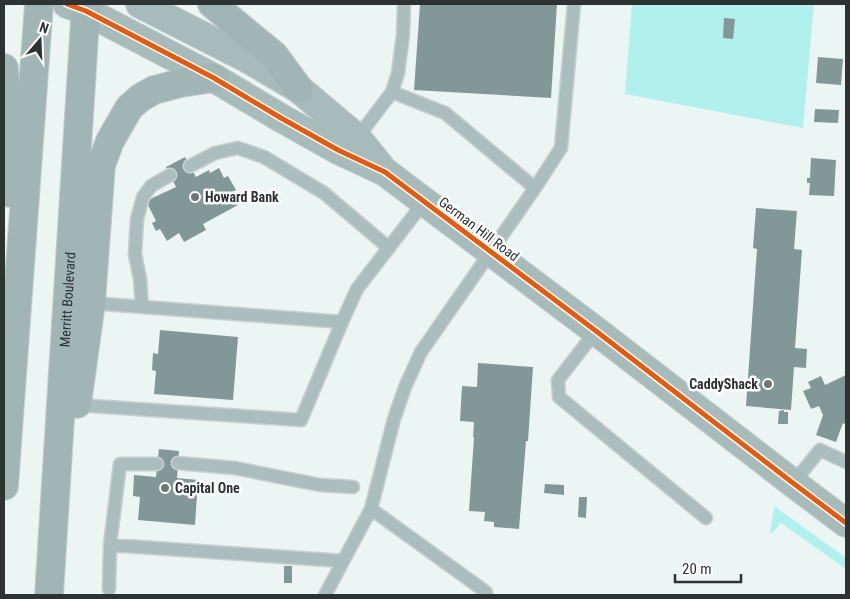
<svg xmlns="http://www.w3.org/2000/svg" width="850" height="599" font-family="'Roboto Condensed',sans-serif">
<rect width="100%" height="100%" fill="#ebf5f4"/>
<path fill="#b0f0ed" d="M632 4H814L803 128 625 94Z
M774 506 846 558V569L781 523 770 535Z"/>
<path fill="#829897" d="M420 4H557L551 98 414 90Z
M724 18 735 19 733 39 723 38Z
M818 57 843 59 841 85 816 83Z
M815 109 839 110 838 123 814 122Z
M185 157 196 177 209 170 210 173 219 168 224 178 228 176 236 190 232 192 239 203 238 205 203 224 206 230 184 242 179 233 167 241 160 229 156 231 152 223 156 221 146 201 176 187 166 167Z
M811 158 836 160 834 196 809 195 810 183H807V178H810Z
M756 208 797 211 794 249 802 250 795 348 807 349 806 368 794 367 791 410 746 406 757 249 753 248Z
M160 330 238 337 233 400 154 394 156 371 152 370 153 353 158 354Z
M478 363 533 367 528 441H526L519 529 494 527V522L484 521 485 512 469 511 474 437H473L474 422 460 421 462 386 477 387Z
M846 375V425L843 423 836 442 816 435 823 415 819 406 811 409 803 391 811 388 808 382 821 376 825 385Z
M784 410V412H788V424H778L779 411Z
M159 449 179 451 177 478 198 480 195 525 138 520 140 497 133 496 134 475 156 477Z
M545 484 564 485V495L544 493Z
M579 497H587L586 518 578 517Z
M284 566H292V583H284Z"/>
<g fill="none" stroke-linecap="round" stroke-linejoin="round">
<defs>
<path id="lane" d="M392 92 445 113 535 188
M357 138 392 92 398 73 403 35 404 4
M190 166 215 153 238 148 264 157 324 193 389 248
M91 303 342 322 357 289 424 202
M142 307 140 279 135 254 137 219 143 197 151 186 170 175
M596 331 558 380 559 397 706 518
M77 405 301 420 342 322
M178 463 235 468 320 485 353 487
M793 483 820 450 846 462
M371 509 486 592V595
M110 545 343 561
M109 589 110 545 120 464H157
M325 595 371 509 394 419 405 387 421 352 535 188 561 148 574 4"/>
<path id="secondary" d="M67 4 86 11 214 78 281 118 338 150 385 172 596 331 793 483 846 523
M140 4 248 59 299 89 357 138 380 166"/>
<g id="primary">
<path d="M212 4 274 55 299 89"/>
<path d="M4 68 8 124 10 193"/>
<path d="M77 404 91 303 101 165 110 141 129 108 140 98 154 90 181 83 214 78"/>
<path d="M4 486 39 4"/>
<path id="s1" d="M49 595 86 4"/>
</g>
</defs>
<use href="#lane" stroke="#c9d1d0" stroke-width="15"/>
<use href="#secondary" stroke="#c9d1d0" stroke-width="30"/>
<use href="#primary" stroke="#c9d1d0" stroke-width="30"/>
<use href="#lane" stroke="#abbebd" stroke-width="12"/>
<use href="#secondary" stroke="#a7bbba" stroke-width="28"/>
<use href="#primary" stroke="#a0b5b4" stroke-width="28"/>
<defs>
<path id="cycleway" d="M67 4 86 11 214 78 281 118 338 150 385 172 596 331 793 483 846 523"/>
</defs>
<use href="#cycleway" stroke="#fff" stroke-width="8"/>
<use href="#cycleway" stroke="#e8590c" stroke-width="5"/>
</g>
<g fill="#6f7776" stroke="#fff" stroke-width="2">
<circle cx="195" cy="197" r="5"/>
<circle cx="768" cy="384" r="5"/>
<circle cx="165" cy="488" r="5"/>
</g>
<g text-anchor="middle" stroke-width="5" stroke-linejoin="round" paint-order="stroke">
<g font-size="14" font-weight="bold" fill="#2c3332" stroke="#fff" text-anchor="start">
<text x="205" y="202">Howard Bank</text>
<text x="758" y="389" text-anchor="end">CaddyShack</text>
<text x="175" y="493">Capital One</text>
</g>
<g font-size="14" fill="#2c3332" stroke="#fff">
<text transform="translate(479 229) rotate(37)" y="5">German Hill Road</text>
<text dy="5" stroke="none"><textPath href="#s1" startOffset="296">Merritt Boulevard</textPath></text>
</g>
</g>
<rect width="850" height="599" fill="none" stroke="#2c3332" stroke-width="10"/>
<g transform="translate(40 40) rotate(19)" stroke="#ffffff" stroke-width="4" paint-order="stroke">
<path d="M0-4L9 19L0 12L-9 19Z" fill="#2c3332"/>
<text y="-8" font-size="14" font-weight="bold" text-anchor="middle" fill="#2c3332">N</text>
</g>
<path d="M675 574v8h66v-8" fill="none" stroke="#2c3332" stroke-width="2.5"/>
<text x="682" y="574" font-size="15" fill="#2c3332" stroke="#ffffff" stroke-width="4" paint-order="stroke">20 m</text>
</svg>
